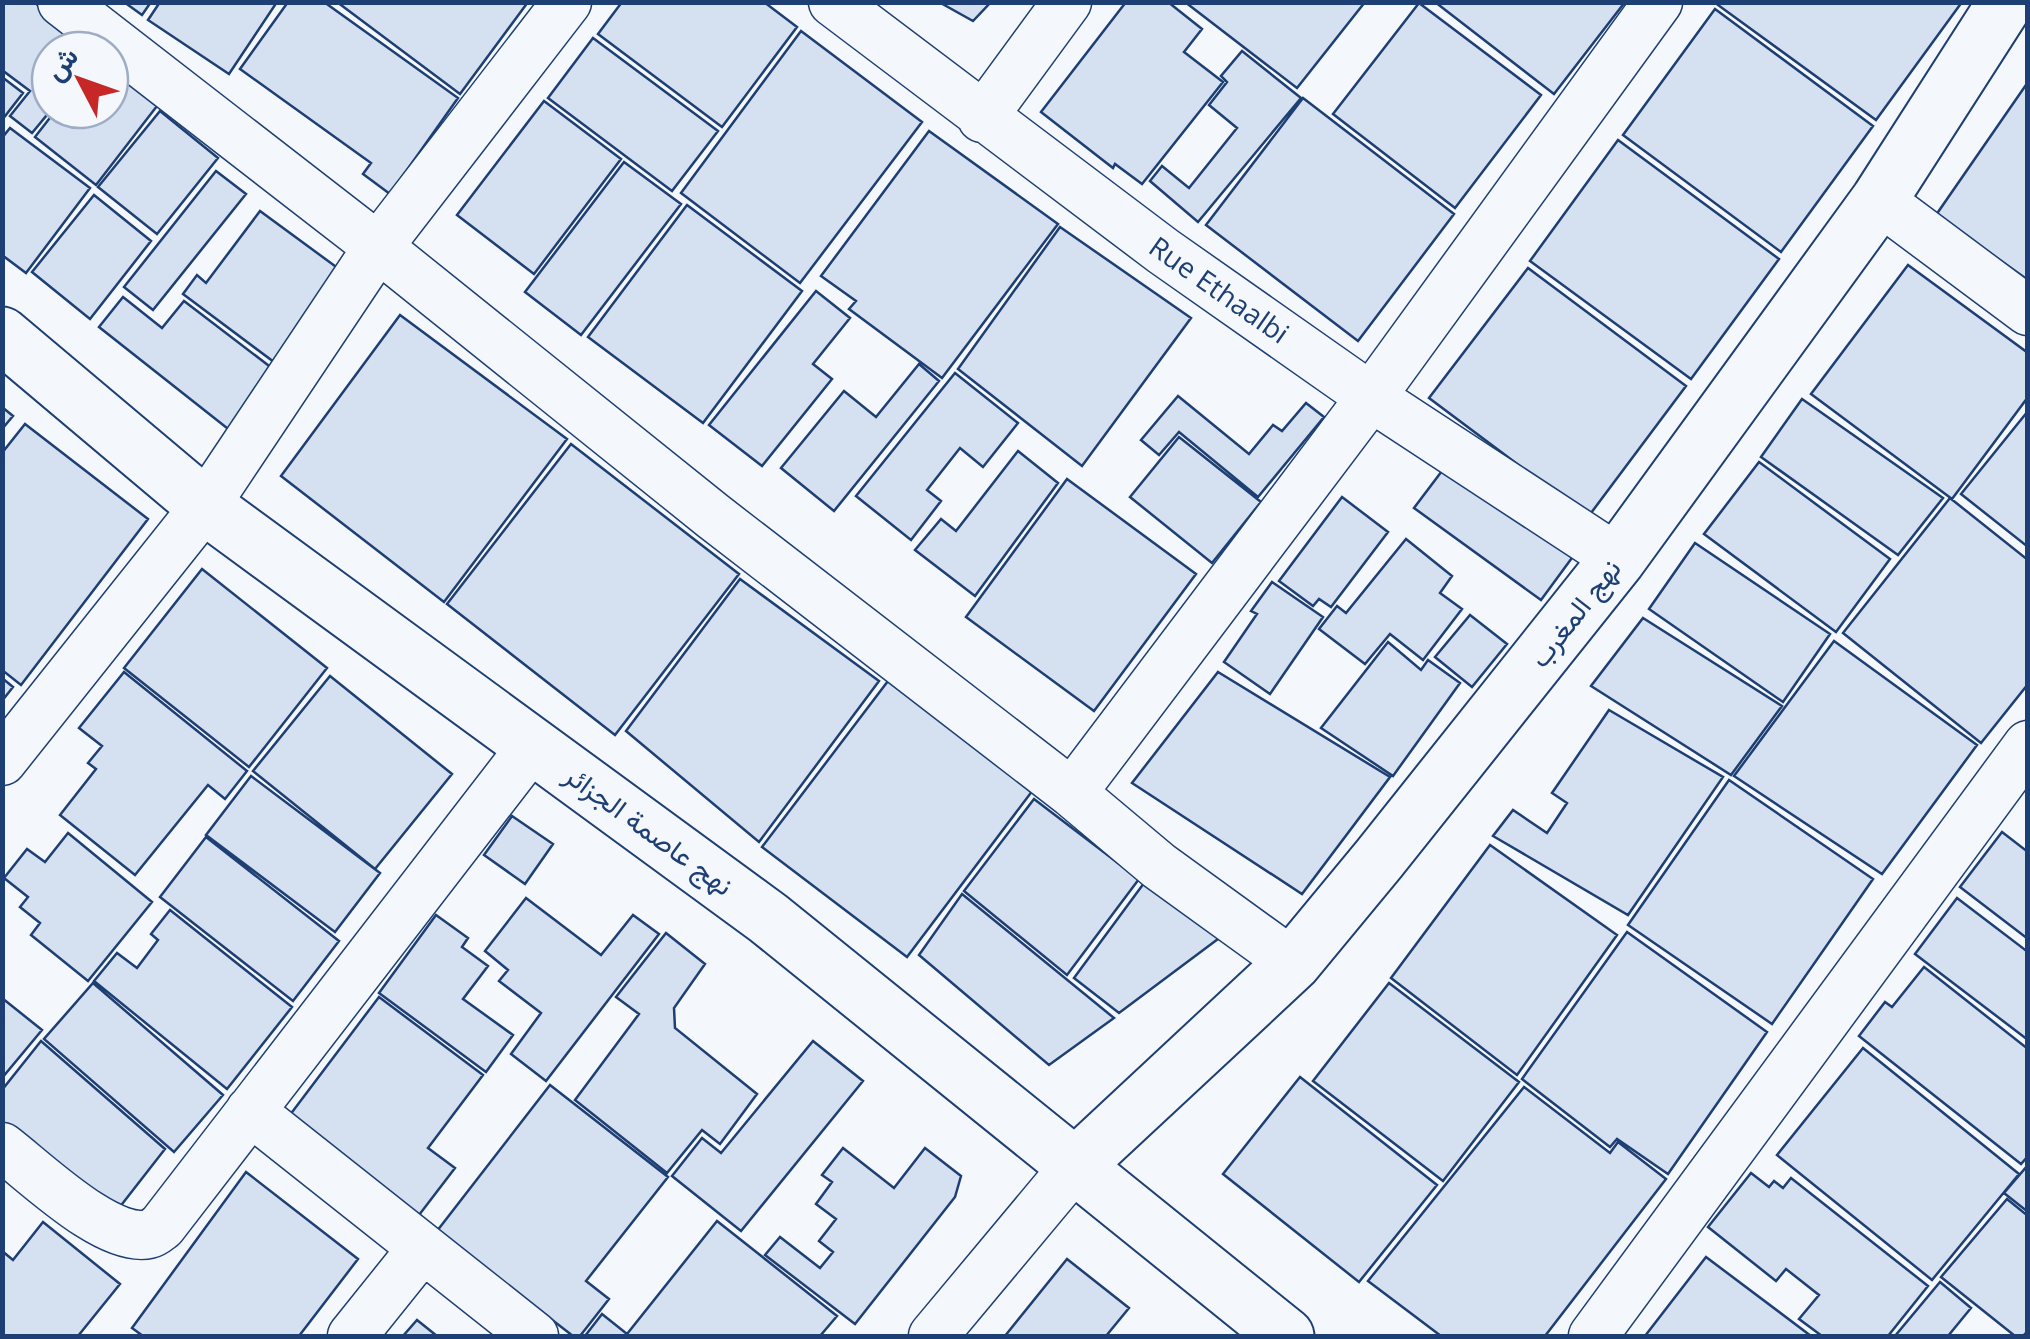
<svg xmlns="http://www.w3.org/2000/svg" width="2030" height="1339" font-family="'Open Sans',Vazirmatn,sans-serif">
<rect width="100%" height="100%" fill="#f4f7fb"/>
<path fill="#d5e0f0" stroke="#1d3f73" stroke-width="2.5" d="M2 2H34L94 50H50L51 110 32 133 10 116 30 91 2 70Z
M124 2H151L142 15Z
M160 2H277L229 74 148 20Z
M288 2H324L458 98 390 194 363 174 371 163 240 69Z
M337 2H528L460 94Z
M622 2H764L797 27 722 127 598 34Z
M939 2H991L973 21Z
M1126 2H1168L1202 29 1184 52 1223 82 1142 184 1115 164 1113 168 1041 112Z
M1185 2H1365L1297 88Z
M1435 2H1625L1554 94Z
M1720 2H1962L1876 120 1718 5Z
M1419 3 1541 95 1455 208 1333 114Z
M1715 9 1873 126 1781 252 1623 135Z
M801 31 922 122 800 283 681 193Z
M593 38 718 131 672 191 548 98Z
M1242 51 1301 98 1198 222 1150 181 1162 166 1189 188 1237 128 1209 105 1227 82 1221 76Z
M110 68 157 106 96 185 35 137 56 110H110Z
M2 77 23 93 2 120Z
M2028 82V280L1936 215Z
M1303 98 1454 214 1358 341 1206 225Z
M544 101 621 159 534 274 457 215Z
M160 111 218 158 157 234 98 187Z
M10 128 90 188 26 273 2 255V138Z
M929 131 1058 224 942 378 849 309 856 301 821 276Z
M1618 140 1779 259 1691 379 1530 261Z
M624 162 681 204 581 335 525 292Z
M216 171 246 194 153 310 124 287Z
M94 195 151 241 90 319 32 272Z
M687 205 802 291 703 423 588 337Z
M260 211 339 269 298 324 310 332 282 368 183 294 197 275 206 283Z
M1060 227 1191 318 1082 466 958 369Z
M1908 265 2028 353V397L1952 499 1811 394Z
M1528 268 1686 386 1588 517 1429 398Z
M816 291 850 318 813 364 832 379 762 466 709 425Z
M123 297 162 328 184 301 277 372 232 432 99 327Z
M400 315 567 439 444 602 281 476Z
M919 364 939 381 834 511 781 468 844 391 876 417Z
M955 373 1018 423 983 467 960 448 927 490 941 501 911 540 856 496Z
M1178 396 1249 454 1273 425 1282 431 1306 403 1324 417 1258 497 1179 432 1159 455 1141 440Z
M1802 399 1943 498 1898 555 1761 457Z
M2 407 13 416 2 429Z
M2028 411V547L1961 494Z
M25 424 148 519 21 685 2 670V453Z
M1179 437 1261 502 1212 563 1130 497Z
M571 444 739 574 615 735 447 604Z
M1018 451 1058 483 975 596 915 550 941 519 956 531Z
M1451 459 1577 551 1541 600 1414 508Z
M1759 462 1890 559 1836 632 1704 534Z
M1067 479 1196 574 1094 711 966 617Z
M1342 497 1388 532 1331 607 1319 599 1313 606 1279 581Z
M1950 498 2028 560V684L1981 743 1843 633Z
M1406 539 1452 576 1440 593 1462 609 1423 660 1390 634 1365 664 1319 629 1337 606 1346 613Z
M1695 543 1830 634 1783 702 1649 609Z
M202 569 327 668 249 767 124 668Z
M740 579 879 681 759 842 626 731Z
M1272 582 1323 617 1270 694 1224 662 1257 614 1251 611Z
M1470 615 1507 644 1472 687 1435 657Z
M1643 618 1782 706 1731 775 1591 686Z
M1834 641 1977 745 1882 874 1734 776Z
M1388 642 1421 670 1428 660 1460 683 1393 776 1321 728Z
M124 672 247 771 225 799 208 785 135 875 60 815 96 769 88 763 102 746 79 728Z
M1218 672 1390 777 1302 894 1132 783Z
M330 676 452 774 375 869 253 771Z
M2 678 13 687 2 701Z
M888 681 1033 790 907 957 762 847Z
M1609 710 1723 777 1628 915 1493 836 1513 810 1547 833 1567 803 1552 793Z
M251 776 380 873 335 932 206 835Z
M1729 780 1873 879 1772 1024 1628 925Z
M1034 799 1139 879 1067 975 964 891Z
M512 816 553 844 525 884 484 855Z
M2002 832 2028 852V939L1960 887Z
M68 833 152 902 88 981 31 935 40 923 20 907 28 897 4 878 27 849 45 862Z
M206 837 339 941 293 1001 160 897Z
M1490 845 1617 935 1517 1075 1391 978Z
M1147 879 1222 936 1119 1013 1074 978Z
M962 894 1114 1018 1049 1065 919 955Z
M526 898 601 955 633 915 659 934 546 1081 511 1054 541 1013 499 981 508 970 485 951Z
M1957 898 2028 952V1040L1915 954Z
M170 910 292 1007 227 1089 94 981 117 953 137 968 158 940 151 934Z
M436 915 468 938 462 947 488 966 463 999 513 1035 486 1072 379 993Z
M1627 932 1767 1032 1668 1174 1617 1139 1610 1147 1522 1079Z
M666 933 705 964 674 1008 675 1028 757 1094 720 1144 702 1130 667 1173 575 1100 639 1014 616 997Z
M1924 967 2028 1049V1156L2021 1164 1859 1036 1885 1002 1892 1007Z
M93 983 223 1095 174 1152 44 1039Z
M1389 983 1519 1082 1443 1181 1313 1081Z
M379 997 483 1075 428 1148 455 1168 416 1219 268 1144Z
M2 998 42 1030 2 1078Z
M41 1041 165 1149 112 1217 2 1125V1090Z
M813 1041 863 1081 741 1231 672 1176 702 1138 721 1153Z
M1863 1048 2019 1174 1932 1280 1777 1155Z
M1300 1077 1437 1185 1359 1282 1223 1174Z
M550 1085 668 1177 586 1281 609 1299 580 1336H573L437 1231Z
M1524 1087 1610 1153 1618 1142 1666 1179 1545 1336H1441L1368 1281Z
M843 1148 894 1188 925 1148 961 1176 955 1197 855 1324 765 1255 780 1237 820 1268 833 1252 819 1241 836 1219 816 1204 832 1182 822 1175Z
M2028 1165V1212L2004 1193Z
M246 1172 358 1259 299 1336H143L132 1328Z
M1751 1173 1769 1187 1774 1181 1783 1188 1791 1178 1928 1286 1888 1336H1822L1799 1319 1819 1295 1786 1269 1776 1281 1708 1227Z
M2007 1199 2028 1216V1331L2023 1336H2015L1941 1277Z
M717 1221 837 1316 820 1336H585L602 1314 627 1334Z
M43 1222 120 1284 78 1336H2V1251L13 1260Z
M1706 1257 1811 1336H1645Z
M1067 1259 1129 1308 1106 1336H1005Z
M1940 1282 1971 1308 1948 1336H1895Z
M417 1320 437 1336H403Z"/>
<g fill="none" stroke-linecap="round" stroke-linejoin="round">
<defs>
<path id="minor" d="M62 2 378 247 713 516 1072 793 1159 866 1293 963
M833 2 1163 251 1371 397 1618 559
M982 118 1067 2
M1879 200 2028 311
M2 761 205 506 378 247 567 2
M1072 793 1371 397 1658 2
M250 1111 534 1336
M2 1147C34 1171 108 1244 149 1234 154 1233 158 1229 162 1226L533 745
M352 1336 421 1250
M933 1336 1074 1167
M1593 1336 2028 745"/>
<path id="tertiary" d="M2 335 205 506 768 918 1286 1336
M1074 1167 1293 963 1379 859 1618 559 1879 200 2006 2"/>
</defs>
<use href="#minor" stroke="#1d3f73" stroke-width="51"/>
<use href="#tertiary" stroke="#1d3f73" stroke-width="59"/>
<use href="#minor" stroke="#f4f7fb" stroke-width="48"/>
<use href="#tertiary" stroke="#f4f7fb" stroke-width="55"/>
</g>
<g text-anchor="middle" stroke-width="8" stroke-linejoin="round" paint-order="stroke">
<g font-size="28" fill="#1d3f73" stroke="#f4f7fb">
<text transform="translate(1219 290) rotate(35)" y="10">Rue Ethaalbi</text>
<text transform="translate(1575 613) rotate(-52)" y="10">نهج المغرب</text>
<text transform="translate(649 830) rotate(36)" y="10">نهج عاصمة الجزائر</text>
</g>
</g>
<rect width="2030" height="1339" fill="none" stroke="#1d3f73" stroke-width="10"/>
<g transform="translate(80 80) rotate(311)"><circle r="48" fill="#f4f7fb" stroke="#9eadc5" stroke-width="2.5"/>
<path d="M0-8L18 38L0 25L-18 38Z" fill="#c62828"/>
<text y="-15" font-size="28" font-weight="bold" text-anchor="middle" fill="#1d3f73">ش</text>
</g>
</svg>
